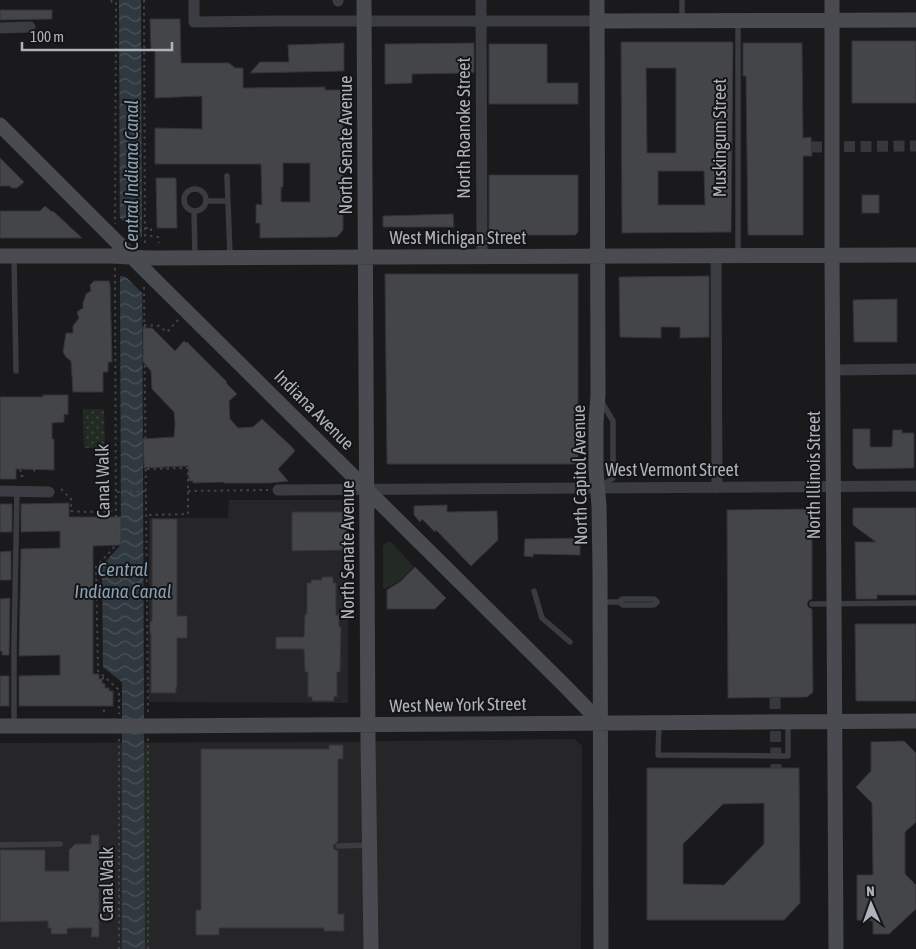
<svg xmlns="http://www.w3.org/2000/svg" width="916" height="949" font-family="'Asap Condensed',sans-serif">
<defs>
<pattern id="grass-dots" width="8" height="8" patternUnits="userSpaceOnUse" patternTransform="scale(1.25)"><rect width="8" height="8" fill="#222a23"/><path d="M2 2h.1M6 6h.1" fill="none" stroke="#3f4641" stroke-width="1.8" stroke-linecap="round"/></pattern>
<pattern id="water-waves" width="16" height="10" patternUnits="userSpaceOnUse" patternTransform="scale(1.25)"><rect width="16" height="10" fill="#303940"/><path d="M0 5q4-4 8 0t8 0" fill="none" stroke="#4b535a"/></pattern>
</defs>
<rect width="100%" height="100%" fill="#1a1a1c"/>
<path fill="#262629" d="M229 500H348V703L149 702V518H228Z
M574 739 582 746 581 949H0V743L349 742 388 741Z"/>
<path fill="url(#grass-dots)" d="M83 409H104L105 448H84Z"/>
<path fill="#222a23" d="M388 542H391L414 567C405 576 395 586 383 589V546Z
M144 746H152V939H145Z"/>
<path fill="url(#water-waves)" d="M119 0H141L145 949H122V682L103 667 102 565 121 545Z"/>
<path fill="#1a1a1c" d="M116 214 133 231 144 239 145 296 126 277 116 275Z"/>
<path fill="#444549" stroke="#343438" fill-rule="evenodd" d="M0 10H52V19L0 20Z
M150 19H180L181 63H229L235 68H243V88L325 87V90H343V230L337 237 260 238V223H256V206L257 204 262 205 261 164H155V128L202 129V96L155 98V49L151 50ZM283 163H310V202H281V187H283Z
M852 41H916V103H852Z
M621 42H732L733 43 731 232 622 233ZM646 68H676V153H647ZM658 171H704L705 205H658Z
M344 43V71L250 73 260 62H289L288 45Z
M474 43V72L472 73 412 74V83L385 84V44Z
M743 43H802L803 138 811 137 812 156H803V235H748L746 76H743Z
M489 44H547V83H578V104H489Z
M0 158 24 182 17 188H11V186H0Z
M489 175H578V232L575 235H489Z
M156 178H176L177 228H157Z
M862 195H879V213H862Z
M45 206 52 212 53 211 82 238H0V211H40Z
M453 214 454 227H383V216Z
M385 274H578V464H387Z
M709 276V337L680 338V327H661V338L620 337 619 277Z
M94 281H109L110 284 112 362H108V372H103V392H73L71 361 66 357 63 352 66 333H73V326L79 318 77 312 83 308V303L86 294 91 291 90 285Z
M897 299V342H854L853 300Z
M143 328H152L175 351 184 341 186 343 187 342 227 382 226 383 237 394 229 401 230 419 238 428 253 427 262 419 292 447 295 451 278 469 288 481 270 483H224V482L193 483V481H189L188 466 144 468 143 439 174 437 175 424 174 412 152 389 151 371 143 362Z
M43 395H68V415L64 414V422L52 423V439H54V470L16 469V479H0V397H43Z
M853 429H870V447H892L893 430H902V433H914V468L857 469 853 465Z
M69 503V517H121V545L93 546V674H99V679H102V684H105V688H109V691H113V706H19V676L60 675V655L19 656 21 549 60 548V531L21 532V504Z
M0 504H12V532H0Z
M447 505V512L497 511 498 540 471 566 436 530 435 532 422 519 420 522 414 515V506Z
M853 508H916V595H877V599H856L855 542H876L853 525Z
M812 509V599L809 600 807 604 808 607 812 609 813 692 807 697 728 698 727 510Z
M292 512H346V550L292 551Z
M152 519H177V616H187V638H177V687H176V693H151V633H150V622L152 621Z
M580 538V555L533 554V557L524 556 525 539Z
M11 551V580H0V552Z
M415 567 446 598 435 609H387V590L401 581Z
M322 577H333V583H336V615H339V627H341L340 672H337V697L334 696V701H312V697H308V672H305L304 649H276V637H304L305 614H307V583H311V580H322Z
M10 598 9 655H2V651H0V599Z
M855 624H916V701H856Z
M0 676H9V706H0Z
M904 741 916 753V822L905 832V874L916 885V909L889 934H873V921L857 920V875H873L872 803 856 787 871 771V742Z
M329 745H343V759H338V841L333 846 334 849 338 851V914H344V931H324V928H219V935H196V910H201V749H329Z
M647 768H799L800 903 784 920H647ZM764 803V844L724 885 683 884V844L723 804Z
M91 835H99V937H91L92 928H70L67 929V934H51V928H48V921L0 922V850H45V871H69V850L75 844H91Z"/>
<g fill="none" stroke-linecap="round" stroke-linejoin="round">
<path stroke="#37383c" stroke-width="11" stroke-dasharray="11 5.5" stroke-linecap="butt" d="M811 147 916 146
M775 698 776 768"/>
<path stroke="#414348" stroke-width="2" stroke-dasharray="2.5 4" stroke-linecap="butt" d="M111 0 112 2H116L115 224
M144 0 145 245
M145 228H151V236L158 237 159 243
M115 268 116 545 96 567 98 671 119 690V714
M144 287 148 715
M144 325 159 326 167 332 178 320
M23 466H20L21 476H26
M34 469 35 474
M147 469 188 468V514L147 515
M61 489 71 499V511L86 512 116 511
M188 491 268 490
M117 492 147 491
M103 677 104 712
M119 739V949
M148 949V737"/>
<path stroke="#3b3c41" stroke-width="5.5" d="M682 0V19
M227 176 230 256
M184 200a11 11 0 1 1 22 0a11 11 0 1 1-22 0Z
M207 201H228
M194 212 195 256
M738 255V23
M14 256 16 371
M601 401 613 421V478L602 486
M534 591 542 618 570 642
M602 602H619L623 605H654L657 602
M619 602 622 599H654L657 602
M812 604 916 603
M14 724V646L17 491
M659 725 658 755 788 756V723
M0 845 60 844
M338 846 369 845"/>
<path stroke="#3b3c41" stroke-width="11" d="M194 0V22L281 21H597
M338 0V1
M481 0 482 257
M0 28 30 27
M716 256 717 488
M833 370 916 369
M278 490 916 486
M0 491 49 492"/>
<path stroke="#494b51" stroke-width="15" d="M364 0 368 741 371 949
M597 0 598 395 596 422V470L599 506 600 569 601 949
M832 0V255L836 949
M597 21 916 20
M0 125 112 237
M0 256H112
M148 258 916 255
M148 273 564 685 600 722
M0 726H114
M152 726 916 721"/>
<path stroke="#494b51" stroke-width="15" d="M112 237 148 273
M112 256 148 258
M114 726H152"/>
</g>
<g text-anchor="middle" stroke-width="4" stroke-linejoin="round" paint-order="stroke">
<g font-size="18" fill="#adb2bb" stroke="#151517">
<text transform="translate(464 128) rotate(-90)" y="6">North Roanoke Street</text>
<text transform="translate(720 138) rotate(-90)" y="6">Muskingum Street</text>
<text transform="translate(346 145) rotate(-90)" y="6">North Senate Avenue</text>
<text x="458" y="244">West Michigan Street</text>
<text transform="translate(314 410) rotate(45)" y="6">Indiana Avenue</text>
<text x="672" y="476">West Vermont Street</text>
<text transform="translate(580 475) rotate(-91)" y="6">North Capitol Avenue</text>
<text transform="translate(814 475) rotate(-90)" y="6">North Illinois Street</text>
<text transform="translate(103 481) rotate(-91)" y="6">Canal Walk</text>
<text transform="translate(348 550) rotate(-90)" y="6">North Senate Avenue</text>
<text transform="translate(458 705) rotate(-1)" y="6">West New York Street</text>
<text transform="translate(107 884) rotate(-90)" y="6">Canal Walk</text>
</g>
<g font-size="19" font-style="italic" fill="#87a0b3" stroke="#151517">
<text transform="translate(131 175) rotate(-90)" y="7">Central Indiana Canal</text>
<text x="123" y="576">Central<tspan x="123" dy="22">Indiana Canal</tspan></text>
</g>
</g>
<g transform="translate(871 904) rotate(358)" stroke="#151517" stroke-width="4" paint-order="stroke">
<path d="M0-4L9 19L0 12L-9 19Z" fill="#adb2bb"/>
<text y="-8" font-size="14" font-weight="bold" text-anchor="middle" fill="#adb2bb">N</text>
</g>
<path d="M22 42v8h150v-8" fill="none" stroke="#adb2bb" stroke-width="2.5"/>
<text x="30" y="42" font-size="15" fill="#adb2bb" stroke="#151517" stroke-width="4" paint-order="stroke">100 m</text>
</svg>
